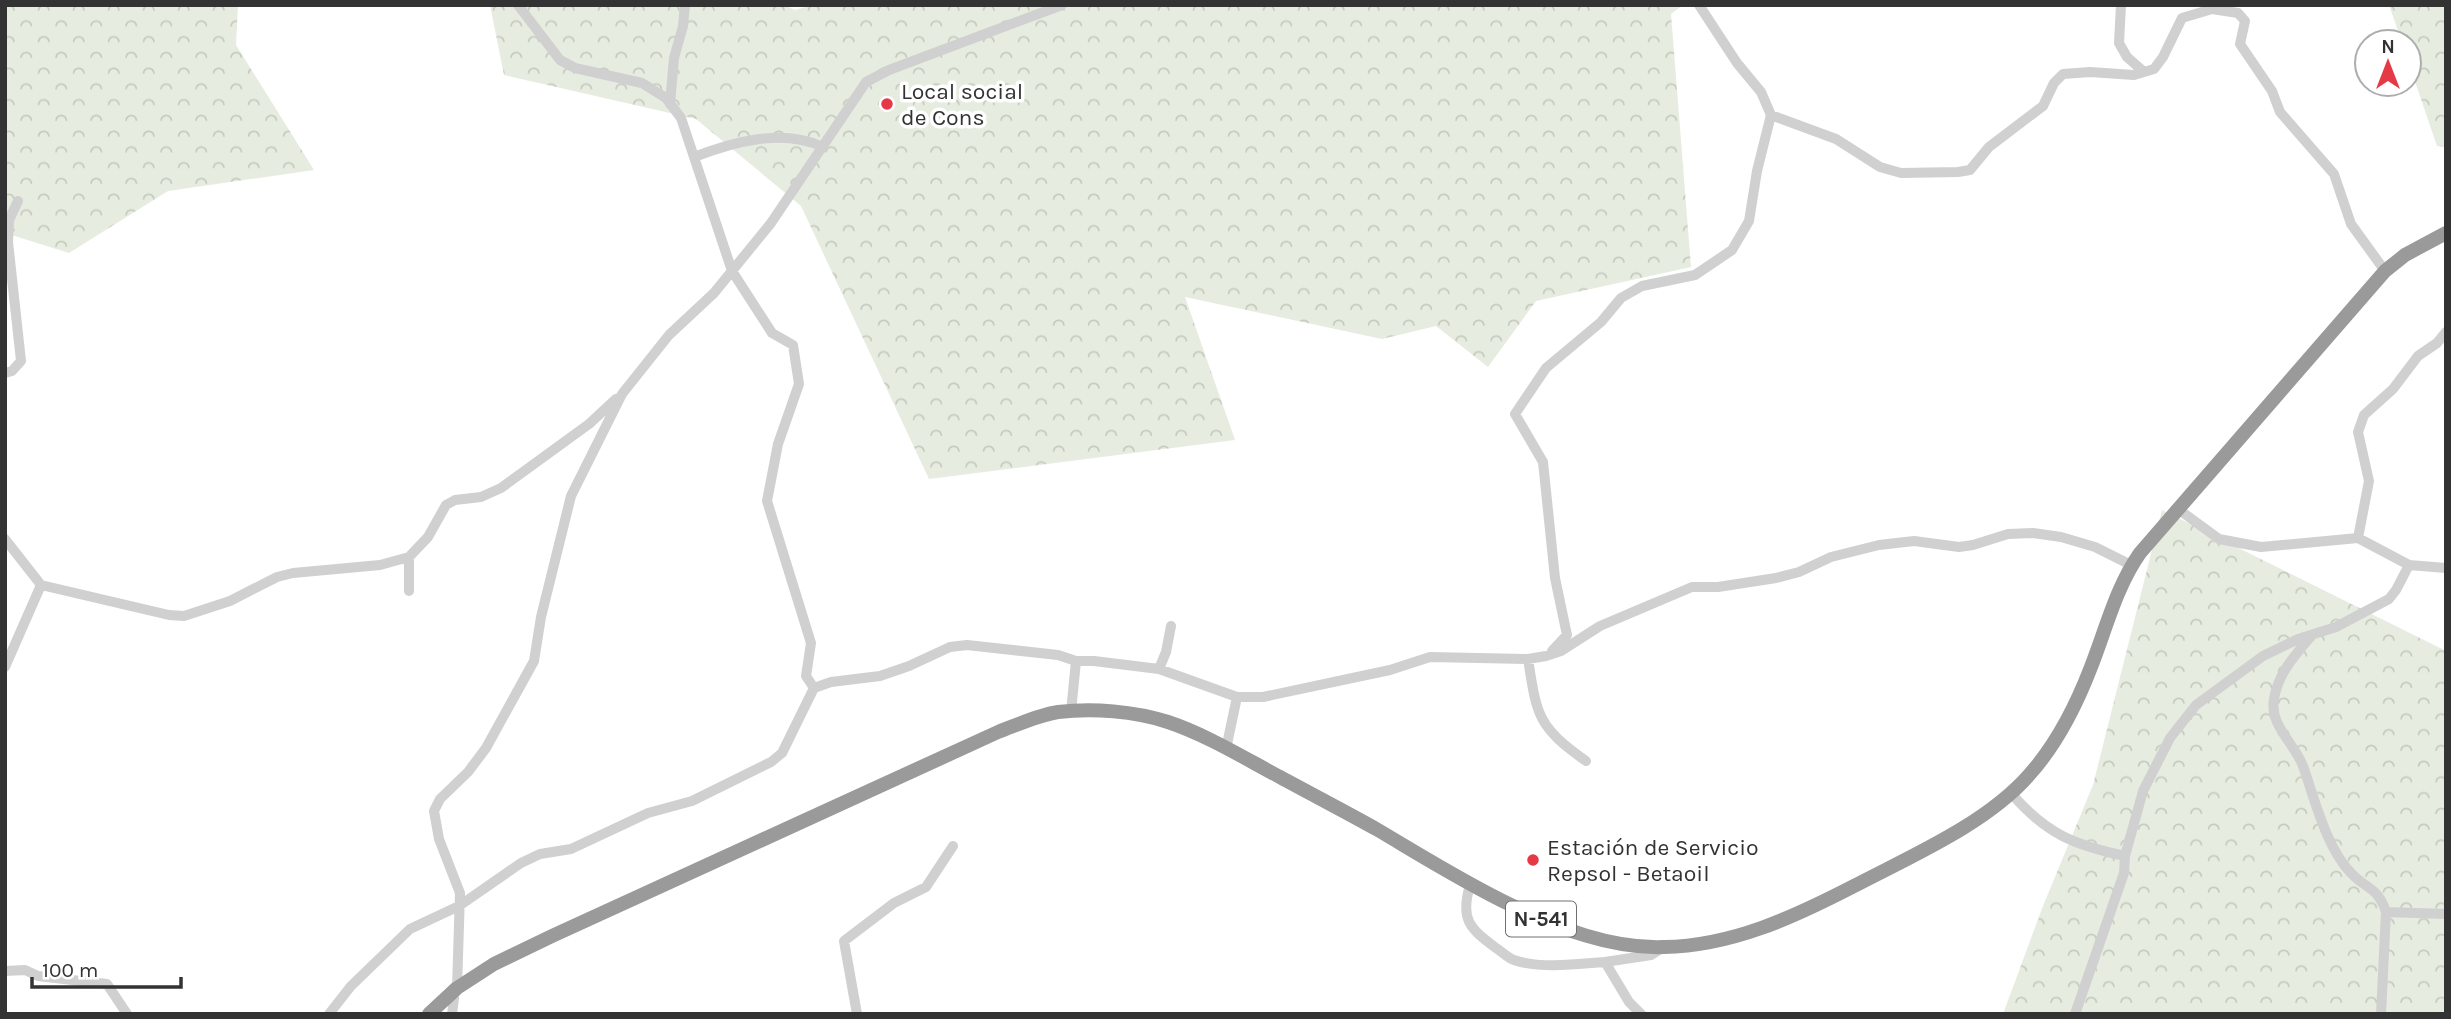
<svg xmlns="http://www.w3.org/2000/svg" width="2451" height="1019" font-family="Karla,sans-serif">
<defs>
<pattern id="forest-crowns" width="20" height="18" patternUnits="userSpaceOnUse" patternTransform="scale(1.75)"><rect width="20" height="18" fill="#e6ecdf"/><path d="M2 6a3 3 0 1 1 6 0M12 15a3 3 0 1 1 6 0" fill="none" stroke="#c6cbc0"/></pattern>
</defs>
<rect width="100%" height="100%" fill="#fff"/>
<path fill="url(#forest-crowns)" d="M5 5H238L236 45 314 170 168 191 69 253 5 233Z
M490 5H784L795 10 813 5H1683L1671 14 1691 267 1536 301 1488 367 1436 326 1382 339 1185 297 1235 440 929 479 801 206 696 119 504 75Z
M2389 5H2446V147L2437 146 2409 64V42H2402Z
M2162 510 2446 651V1014H2003L2043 906 2093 785Z"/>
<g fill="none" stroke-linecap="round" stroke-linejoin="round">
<path stroke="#d0d0d0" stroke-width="10" d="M518 5 560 60 575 68 642 83 666 98 681 118 732 271 772 333 793 345 799 384 778 444 767 501 811 643 806 676 814 688
M1699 5 1737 63 1761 92 1771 115 1836 139 1880 167 1901 173 1958 172 1970 170 1989 147 2043 106 2054 83 2063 74 2090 72 2134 75 2154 69 2163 57 2182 18 2212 9 2238 13 2245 21 2240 44 2272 91 2280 112 2334 174 2351 224 2385 271
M2121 5 2119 43 2127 57 2144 72
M670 104 674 58 683 26 685 5
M694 157C733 142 782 128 823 147
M5 373 12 371 21 361 8 242 9 220 18 201
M2178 509 2219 539 2261 547 2358 538 2409 565 2446 568
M2358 538 2369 481 2358 432 2364 415 2393 389 2418 356 2437 343 2446 332
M5 539 41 585 169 615 184 616 230 601 277 577 293 573 380 565 409 557 428 537 446 505 455 500 481 497 501 488 589 424 616 399
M409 557V591
M2312 635C2296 654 2278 673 2274 699 2269 725 2295 744 2303 766 2315 800 2326 847 2351 873 2367 890 2378 887 2386 912L2381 1014
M1552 651 1567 635 1555 578 1543 462 1515 414 1546 368 1601 322 1621 298 1642 286 1695 275 1732 250 1749 221 1757 171 1771 115
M1528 659C1537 716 1537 726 1586 761
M5 667 41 585
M1159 669 1166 652 1171 626
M1071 712 1076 661
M1226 749 1237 697
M2011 793C2046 834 2074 845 2125 856L2143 791 2170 738 2196 705 2263 656 2298 639 2336 627 2389 599 2396 590 2409 565
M1470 885C1460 919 1469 928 1496 948 1501 951 1508 958 1514 960 1539 969 1579 964 1605 962L1629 1002 1641 1014
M2386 912 2446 914
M1605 962 1651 955 1662 948
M5 971 25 970 38 976 107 984 127 1014
M457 988 460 893 439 839 434 811 440 799 468 772 486 748 534 661 541 617 571 496 622 394 669 335 714 293 771 223 866 82 889 70 1062 5
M329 1014 351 986 410 929 459 906 521 863 540 854 571 849 648 813 692 801 771 762 782 753 814 688 831 682 880 676 909 666 950 647 967 645 1058 655 1076 661H1094L1159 669 1237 697H1263L1390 670 1430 657 1528 659 1546 656 1561 651 1600 626 1692 587H1718L1776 578 1799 572 1831 557 1879 545 1914 541 1959 547 1973 545 2008 534 2033 533 2061 537 2095 547 2131 565
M452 1014 454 998 452 992
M857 1014 844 941 894 903 926 887 953 846
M2075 1014 2124 873 2125 856"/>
<path stroke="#9a9a9a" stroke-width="14" d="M429 1014 457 988 494 964 552 936 998 732C1017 725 1038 715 1058 712 1093 708 1134 711 1168 722 1207 735 1244 758 1280 777 1313 795 1346 812 1378 830 1422 856 1465 883 1511 905 1558 928 1611 949 1664 947 1732 946 1794 917 1854 886 1911 856 1986 824 2029 775 2057 744 2076 706 2091 667 2106 629 2116 587 2140 553L2385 271 2405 255 2446 233"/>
</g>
<g fill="#e63946" stroke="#fff" stroke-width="2.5">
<circle cx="887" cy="104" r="7"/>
<circle cx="1533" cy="860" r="7"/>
</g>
<g text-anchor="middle" stroke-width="7" stroke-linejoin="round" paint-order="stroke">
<rect fill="#fff" stroke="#707070" stroke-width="2" x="1506" y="901.5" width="70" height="35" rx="5"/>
<g font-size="21" font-weight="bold" fill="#333">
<text x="1541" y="926">N-541</text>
</g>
<g font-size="23" fill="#333" stroke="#fff" text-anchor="start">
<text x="901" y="99">Local social<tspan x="901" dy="26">de Cons</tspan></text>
<text x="1547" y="855">Estación de Servicio<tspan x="1547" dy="26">Repsol - Betaoil</tspan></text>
</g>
</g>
<rect width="2451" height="1019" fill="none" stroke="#333333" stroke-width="14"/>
<g transform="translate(2388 63)"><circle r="33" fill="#ffffff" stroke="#adadad" stroke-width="2"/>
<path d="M0-5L12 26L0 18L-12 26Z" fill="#e63946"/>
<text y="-10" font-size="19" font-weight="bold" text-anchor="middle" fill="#333333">N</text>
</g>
<path d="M32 977v10h149v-10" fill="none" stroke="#333333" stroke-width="3.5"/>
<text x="42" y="977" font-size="21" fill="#333333" stroke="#ffffff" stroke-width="5" paint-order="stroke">100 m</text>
</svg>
